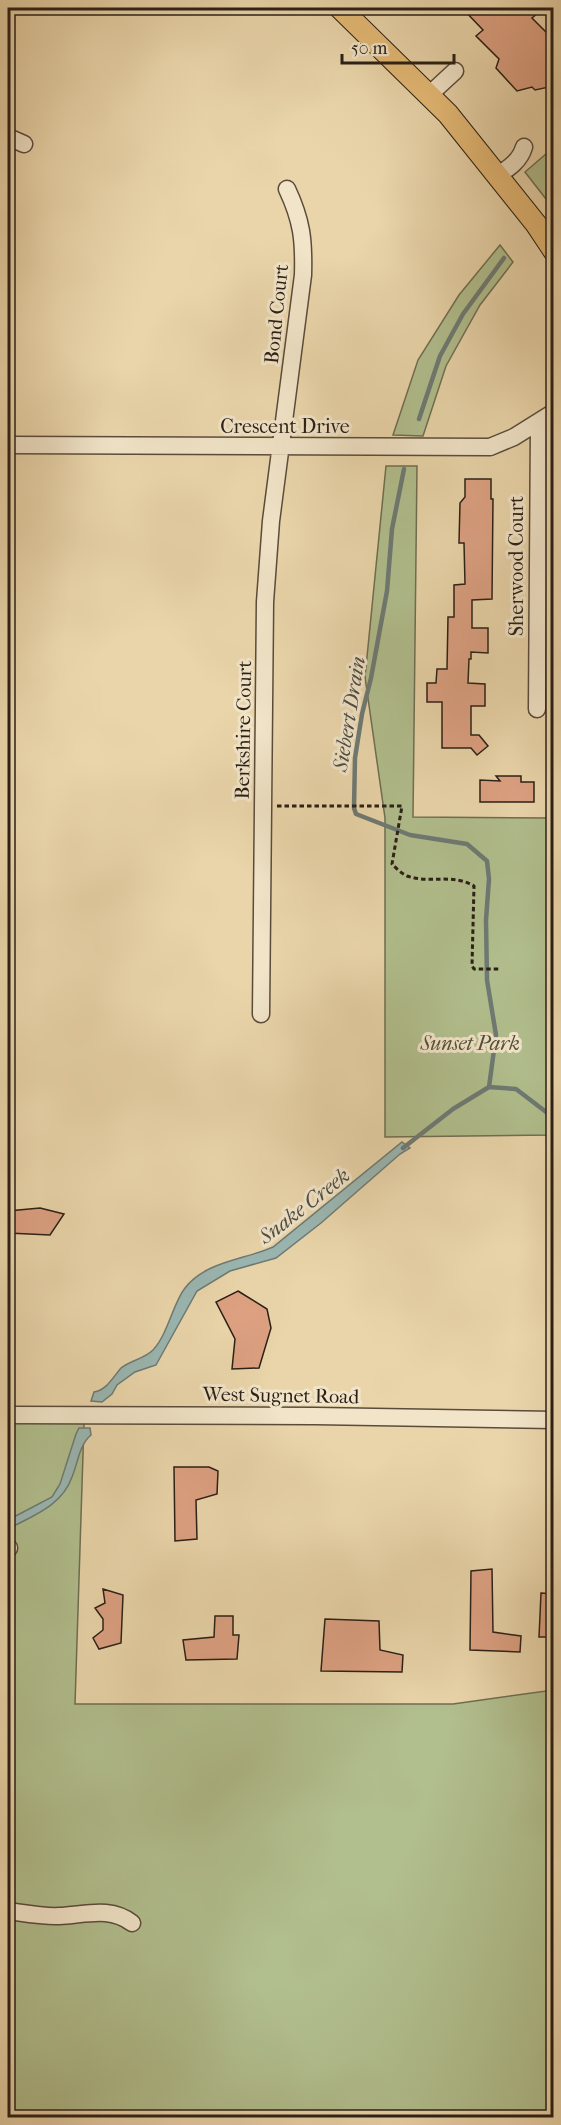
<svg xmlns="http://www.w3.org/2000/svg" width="561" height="2125" font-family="'IM FELL French Canon',serif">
<rect width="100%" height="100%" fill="#ead5aa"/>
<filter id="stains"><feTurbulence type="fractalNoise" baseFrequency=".00333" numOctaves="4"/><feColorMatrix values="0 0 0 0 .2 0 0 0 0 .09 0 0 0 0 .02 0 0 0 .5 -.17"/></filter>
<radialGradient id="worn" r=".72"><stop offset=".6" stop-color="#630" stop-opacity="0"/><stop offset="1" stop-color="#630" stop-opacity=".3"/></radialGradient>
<path fill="#b1be8d" stroke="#6e6e52" stroke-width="1.5" d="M553 148V208L525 172Z
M500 245 513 262 480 305 446 366 423 436 393 435 418 360 459 295Z
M386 466H417L413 817 553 818V1135L385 1137V818L365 677Z
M8 1423H84L75 1704H453L553 1690V2117H8Z"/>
<path fill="#9ab7b2" stroke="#6d7a74" stroke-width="1.5" d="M402 1142 410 1148 400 1154 321 1223 276 1258 230 1271 197 1291 156 1365 135 1372 117 1385 112 1394 102 1402 91 1401 94 1392C107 1390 113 1377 121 1368 131 1360 144 1359 153 1350 168 1334 173 1303 185 1288 206 1261 244 1260 273 1247Z
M79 1428H90L91 1435C79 1445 78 1463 72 1477 62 1506 32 1516 8 1529V1520L52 1497 60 1484 76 1434Z"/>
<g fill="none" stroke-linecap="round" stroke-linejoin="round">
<path stroke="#6d7a74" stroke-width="4.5" d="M419 419 440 356 463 314 504 258
M404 469 392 529 387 591 371 678 362 714 355 758 354 808 356 814 410 835 467 844 487 861 489 879 486 920 487 980 496 1035 489 1087
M403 1148 453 1109 489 1087 516 1089 554 1118"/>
</g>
<path fill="#dda182" stroke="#2a1f16" stroke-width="1.5" d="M462 8H544L532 18 554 40V86L535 90 532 87 517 91 496 68 499 59 476 36 483 30Z
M465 479H491V499H493L492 599 472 600V628H488V653L471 652V659H469L468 683 485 684V706H471V735H479L488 746 477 755 471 748H442V702H427V683H436L437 669H447L448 617H454V585L465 584 464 543H459L460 503 465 497Z
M496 776H521V782H534V802H480V780L500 781Z
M40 1208 64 1214 50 1235 8 1233V1211Z
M238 1291 267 1309 271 1328 259 1368 232 1369 235 1339 216 1302Z
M174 1467H209L218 1471 217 1494 196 1500 197 1539 175 1541Z
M492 1569 493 1632 521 1636 520 1652 470 1650 471 1571Z
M103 1589 123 1595 121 1643 99 1649 93 1638 103 1630V1619L95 1608 105 1603Z
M541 1593 554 1594V1637H539Z
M215 1616H233V1635H239L237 1659 186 1660 183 1640 214 1637Z
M325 1619 379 1621 380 1650 403 1655 402 1672 321 1671Z"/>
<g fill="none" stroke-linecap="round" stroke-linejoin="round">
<defs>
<path id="minor" d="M429 95 455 71
M8 137 24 144
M497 176C509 168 520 161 524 147
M8 445 490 447 514 437 554 412
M537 709 539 423
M261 1014 265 602 271 521 303 275C304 240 302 221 287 189
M8 1415 315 1416 554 1420
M8 1548H9
M8 1911C23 1913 45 1917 59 1916 85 1915 110 1906 132 1923"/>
<path id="major" d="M340 8 448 114 536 224 554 251"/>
</defs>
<use href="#minor" stroke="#5a4c3b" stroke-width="19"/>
<use href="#major" stroke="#2a1f16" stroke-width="23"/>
<path stroke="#2a1f16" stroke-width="3" stroke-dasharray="4.5 3" stroke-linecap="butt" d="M277 806H402L392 864C396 868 402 874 407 876 430 884 452 873 474 886L472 966 474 969H500"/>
<use href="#minor" stroke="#f1e4c8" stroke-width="16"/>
<use href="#major" stroke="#e5ba75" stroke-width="21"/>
</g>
<g text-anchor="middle" stroke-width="6" stroke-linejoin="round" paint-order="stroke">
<g font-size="20" fill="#2a1f16" stroke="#f1e4c8">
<text transform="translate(276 314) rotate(-84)" y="7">Bond Court</text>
<text x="285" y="433">Crescent Drive</text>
<text transform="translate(516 566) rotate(-90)" y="7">Sherwood Court</text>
<text transform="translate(243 730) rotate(-89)" y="7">Berkshire Court</text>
<text transform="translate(281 1395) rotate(1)" y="7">West Sugnet Road</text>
</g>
<g font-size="20" font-style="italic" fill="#524f3a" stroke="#f1e4c8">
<text x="470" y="1050">Sunset Park</text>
</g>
<g font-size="21" font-style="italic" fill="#4c4d45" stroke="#f1e4c8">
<text transform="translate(349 714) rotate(-81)" y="7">Siebert Drain</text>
<text transform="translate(304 1206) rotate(-38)" y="7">Snake Creek</text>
</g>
</g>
<rect width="561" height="2125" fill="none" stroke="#ead5aa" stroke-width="30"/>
<rect x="9" y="9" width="543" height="2107" fill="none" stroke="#2a1f16" stroke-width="3"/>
<rect x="15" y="15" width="531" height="2095" fill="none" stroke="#2a1f16" stroke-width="1.5"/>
<path d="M342 54v9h112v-9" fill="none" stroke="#2a1f16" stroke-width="3"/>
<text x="351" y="54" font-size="18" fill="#2a1f16" stroke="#f1e4c8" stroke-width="4.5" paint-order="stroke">50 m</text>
<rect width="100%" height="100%" filter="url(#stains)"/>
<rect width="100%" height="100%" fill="url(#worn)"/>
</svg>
